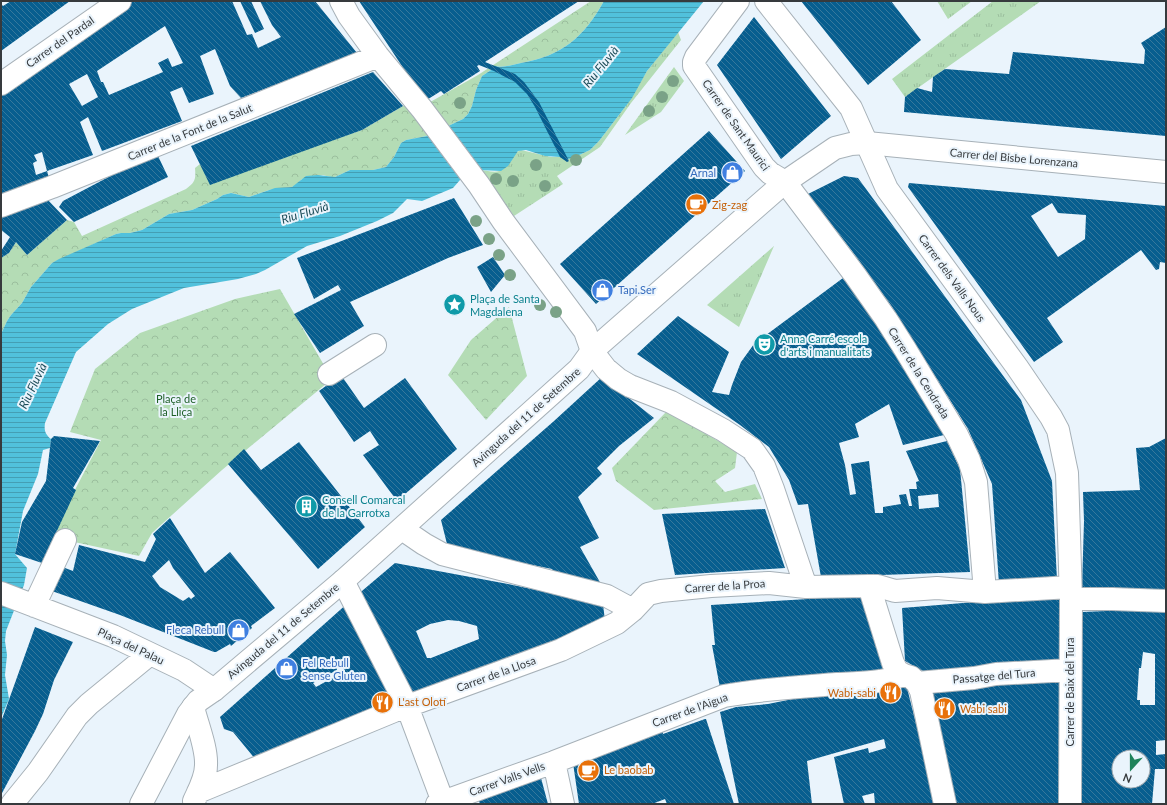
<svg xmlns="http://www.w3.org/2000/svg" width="1167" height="805" font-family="Lato,sans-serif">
<defs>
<pattern id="grass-tufts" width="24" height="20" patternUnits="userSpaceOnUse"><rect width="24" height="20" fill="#b4dcb5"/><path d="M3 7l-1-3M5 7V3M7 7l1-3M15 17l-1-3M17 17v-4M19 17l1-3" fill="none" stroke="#9bbe9d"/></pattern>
<pattern id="forest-crowns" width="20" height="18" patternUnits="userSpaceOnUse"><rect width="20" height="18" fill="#b4dcb5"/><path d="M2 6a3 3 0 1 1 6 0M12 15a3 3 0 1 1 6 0" fill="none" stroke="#9bbe9d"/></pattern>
<pattern id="water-rules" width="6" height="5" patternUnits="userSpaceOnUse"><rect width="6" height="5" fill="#51c1dc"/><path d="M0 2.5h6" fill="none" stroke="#449eb4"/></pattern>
<pattern id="building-back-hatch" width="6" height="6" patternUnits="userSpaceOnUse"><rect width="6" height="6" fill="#075e8f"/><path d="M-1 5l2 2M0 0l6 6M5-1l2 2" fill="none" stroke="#36789c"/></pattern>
</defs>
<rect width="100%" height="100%" fill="#eaf4fc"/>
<path fill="url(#grass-tufts)" d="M937 1H972L948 19Z
M993 1H1041L905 97 892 79Z
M678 32 681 40 631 103 600 147 557 176 563 184 514 216 479 170C485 170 494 173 499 171 510 168 511 153 521 150L551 157H575L590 150 599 141 625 107 647 71Z
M674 67 684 81 661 112 625 135Z
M774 246 739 327 707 305Z"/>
<path fill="url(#forest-crowns)" d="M591 1H604C584 37 562 56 521 63 512 65 504 68 494 66L491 70 482 76 476 90 472 106 468 114 463 119 427 136 406 140 401 143 394 157 386 167 373 170H350L335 177H330L323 175 302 179 296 185 292 187 269 190 249 197 231 193 223 195 217 199 192 210 169 214 142 230 130 233H121L116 234 52 263 31 287 22 303 11 315 7 321 1 334V258L9 253 16 242 27 255 67 220 74 222 82 236 186 189C195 182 196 180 195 168L200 164 312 147 362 130 403 106 432 101 478 75Z
M280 289 332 379 222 470 152 533 139 556 65 540 55 528 101 440 70 432 95 369 140 333 235 299Z
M509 307 527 376 486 420 448 375 471 340Z
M667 411 737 452 735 468 715 481 725 492 755 484 762 499 654 510 616 481 612 468Z"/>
<path fill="url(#water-rules)" d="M604 1H704L647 71 632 98 599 141 590 150 575 157 565 160 560 157 545 156 526 150 518 151 508 166 501 171 479 170 460 180 453 188 422 201 407 199 393 213 377 221 340 236 307 246 265 270 256 274 238 279 184 288 132 309 108 324 76 352 45 423C44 430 45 434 51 439L50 448 43 450 38 474 23 511 15 554 27 568 24 585 6 631 5 641 7 655 5 675 9 699 1 718V334L7 321 11 315 22 303 31 287 52 263 59 259 116 234 121 233H130L142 230 169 214 192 210 217 199 223 195 231 193 249 197 275 188 292 187 306 176 318 175 335 177 350 170H373L386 167 394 157 401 143 406 140 427 136 463 119 468 114 472 106 476 90 482 76 491 70 494 66C504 68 512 65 521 63 562 56 584 37 604 1Z"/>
<path fill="url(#building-back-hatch)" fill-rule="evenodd" d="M11 1H70L1 51V4L3 6Z
M133 1H232L247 35 252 34 258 48 281 37 272 25 260 1H315L357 53 241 98 230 86 215 49 200 56 214 94 189 103 182 87 170 92 182 121 102 151 88 117 80 122 93 155 47 171 42 152 34 155 37 161 33 163 36 175 47 171 50 181 1 197V93ZM165 26 183 63 172 67 168 58 158 63 163 72 109 95 103 82H101L97 71ZM87 74 98 97 82 106 69 84Z
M240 1H251L264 29 255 33Z
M359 1H579L485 62 515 74 524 82 539 102 569 161 567 162 560 157 535 107 527 94 515 82 494 71 479 65 477 66 480 71 444 94 441 91 425 101Z
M801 1H891L921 40 868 85Z
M754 17 831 116 781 159 717 65Z
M1166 27V136L904 112 905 97 917 88 932 92 933 77 945 69 1009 74 1013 52 1144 64 1145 50 1141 43Z
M373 72 403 106 362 130 210 185 191 146Z
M709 131 745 171 596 304 560 264Z
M158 156 168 177 74 222 59 207 63 201 118 172Z
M844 176 858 178 1021 400 1052 481 1057 580 999 584 992 484 968 429 892 307 852 251 808 194Z
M909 183 1166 206V263L1160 262 1159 269 1156 270 1141 250 1047 318 1063 342 1034 362 908 187ZM1052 203 1058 213 1086 215 1085 239 1058 257 1031 216Z
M45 197 67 220 27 255 16 242 9 253 1 258V251L10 237 1 230V210Z
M454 198 483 245 448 258 350 302 364 326 320 353 294 314 341 290 338 285 314 299 297 258Z
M493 257 505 275 491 292 477 267Z
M843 278 878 325 944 435 903 445 889 404 855 424 859 437 839 443 845 465 850 495 856 494 851 464 869 461 875 513H883V507L901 504 899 495 906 494 909 506H912L909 489H917L916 482 919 481 906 451 947 441 960 469 970 572 821 577 808 504 798 505 789 480 769 447 740 425 637 354 678 316 729 352 712 392 729 395 732 385 741 362 754 344ZM938 494 939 507 919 509 918 496Z
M341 375 364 408 405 378 457 449 397 501 363 455 379 445 370 431 354 442 319 391Z
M602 377 654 418 619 446 597 468 602 474 578 497 599 538 580 547 601 584 556 576 552 569 448 548 441 520 554 421Z
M54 436 100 441 73 488 76 490 42 563 15 554 22 522 46 481 51 439Z
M1166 438V591L1082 587 1084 521 1083 492 1140 490 1136 448 1149 447Z
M299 442 365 527 318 569 228 464 244 449 261 470Z
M765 509 785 568 675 575 662 514Z
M170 518 205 573 230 552 275 608 251 626 252 628 231 646 230 644 216 652H214L120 615 49 590 57 565 73 571 79 545 145 562 156 539 153 534ZM169 560 173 568 195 596 191 599 189 597 183 601 160 587 152 576Z
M395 563 508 584 603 604 605 621 421 694 403 688 356 596ZM448 620 459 621 477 626 479 639 431 658H427L416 631 430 624Z
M862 595 886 673 817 679 727 684 720 688 712 645H715L711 605 808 599Z
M1059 595 1062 665 928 674 905 661 902 608Z
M349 602 396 701 256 760 233 732 224 729 220 717ZM340 665 345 671 316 687 313 683 337 670 336 666Z
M1155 609 1166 610V740L1156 741V755L1166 754V769H1155L1152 804H1079L1082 612ZM1143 652 1155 654V705H1140V700H1137L1139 668H1141ZM1119 757H1143V781H1119Z
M35 627 73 642 54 680 43 714 35 731 1 795V722Z
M1059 676 1060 804H954L930 688Z
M905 686 907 688 930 778 935 804H875L874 793 862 796 865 804H844L834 757 868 748 869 753 886 748 884 739 807 761 812 804H739L720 712 736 707 768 704 798 698V693Z
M705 719H706L734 804H667L665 799 652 804H579L573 763 662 728 663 734Z
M541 778 548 804H480L479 801Z"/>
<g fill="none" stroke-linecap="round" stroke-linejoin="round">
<defs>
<path id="street" d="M341 1 349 16 378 56 422 109 479 185 503 221 585 331 592 351 606 369 618 379 630 386 671 402 723 430 752 449 764 466 773 489 806 587
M738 1 696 57 694 62V66L764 167 770 173 785 182 855 275 886 319 905 349 957 435 969 460 976 482 985 592
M766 1 851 108 887 189 1017 367 1051 417 1058 430 1067 473 1071 599 1070 804
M1 84 120 1
M1 206 52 187 378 56
M329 374 375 345
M402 529 424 544 442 554 607 596 633 610
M343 581 407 706 443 802
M869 586 893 663 897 671 904 675 911 677 917 683 921 691 945 804
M1 593 113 636 184 670 214 690
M1071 599H1112L1166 601
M34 606 65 540
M917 683 974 678 996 674 1070 670
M193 707C197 724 207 748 206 765 206 778 199 790 194 801
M554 762 563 804
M198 792 394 711 561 650 617 623 633 610 648 594 661 591 711 586 769 583 806 587 869 586H878L895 591 937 588 985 592 1070 587
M12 804 38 772 77 716 89 704 150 654
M437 804 554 762 724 696C761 689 799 687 837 684 859 683 882 683 904 675"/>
<path id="secondary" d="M141 804 188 714 198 701 214 690 343 581 579 369 592 351 785 182 835 148 851 144 867 143 1166 172"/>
</defs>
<use href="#street" stroke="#a7b1b8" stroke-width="24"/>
<use href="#secondary" stroke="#a7b1b8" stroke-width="24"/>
<use href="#street" stroke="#fff" stroke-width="22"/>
<use href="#secondary" stroke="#fff" stroke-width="22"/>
</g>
<g fill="#7aa287">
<circle cx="673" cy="81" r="6"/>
<circle cx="662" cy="97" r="6"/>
<circle cx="460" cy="103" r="6"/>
<circle cx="649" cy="111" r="6"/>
<circle cx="576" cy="160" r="6"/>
<circle cx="536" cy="165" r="6"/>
<circle cx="496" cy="179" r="6"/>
<circle cx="513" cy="181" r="6"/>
<circle cx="545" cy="186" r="6"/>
<circle cx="476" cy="221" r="6"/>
<circle cx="489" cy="239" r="6"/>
<circle cx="499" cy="255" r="6"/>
<circle cx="510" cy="275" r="6"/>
<circle cx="540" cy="305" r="6"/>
<circle cx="556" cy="312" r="6"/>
</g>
<defs>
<symbol id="shop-disc" viewBox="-11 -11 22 22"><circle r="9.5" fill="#3f7fe0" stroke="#eaf4fc"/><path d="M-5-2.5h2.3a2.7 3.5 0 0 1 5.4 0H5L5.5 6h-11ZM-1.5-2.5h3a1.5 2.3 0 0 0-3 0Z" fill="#fff"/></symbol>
<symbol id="cafe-disc" viewBox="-11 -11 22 22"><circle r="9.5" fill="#e8710a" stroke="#eaf4fc"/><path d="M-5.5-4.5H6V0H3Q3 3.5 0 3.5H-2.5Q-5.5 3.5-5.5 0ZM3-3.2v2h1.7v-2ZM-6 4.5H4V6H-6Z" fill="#fff"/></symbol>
<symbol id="sight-disc" viewBox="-11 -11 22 22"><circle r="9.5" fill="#0f9aa8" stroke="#eaf4fc"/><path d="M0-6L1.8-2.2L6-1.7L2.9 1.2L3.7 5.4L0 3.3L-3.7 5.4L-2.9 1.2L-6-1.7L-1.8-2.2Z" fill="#fff"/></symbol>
<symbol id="theatre-disc" viewBox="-11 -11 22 22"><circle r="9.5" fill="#0f9aa8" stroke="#eaf4fc"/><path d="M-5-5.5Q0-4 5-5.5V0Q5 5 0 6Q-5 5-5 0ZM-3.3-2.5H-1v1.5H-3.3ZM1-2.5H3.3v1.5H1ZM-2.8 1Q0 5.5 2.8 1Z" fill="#fff"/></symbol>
<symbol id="building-disc" viewBox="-11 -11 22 22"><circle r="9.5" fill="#0f9aa8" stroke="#eaf4fc"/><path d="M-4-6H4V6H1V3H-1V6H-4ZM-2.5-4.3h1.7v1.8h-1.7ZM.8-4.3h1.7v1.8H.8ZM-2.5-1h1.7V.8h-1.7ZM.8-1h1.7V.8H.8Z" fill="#fff"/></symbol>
<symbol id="restaurant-disc" viewBox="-11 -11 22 22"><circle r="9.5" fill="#e8710a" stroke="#eaf4fc"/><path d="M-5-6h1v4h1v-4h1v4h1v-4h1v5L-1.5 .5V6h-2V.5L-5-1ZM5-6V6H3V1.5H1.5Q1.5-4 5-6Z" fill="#fff"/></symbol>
</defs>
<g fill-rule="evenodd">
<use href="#shop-disc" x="720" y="160" width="25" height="25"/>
<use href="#cafe-disc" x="684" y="192" width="25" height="25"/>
<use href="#shop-disc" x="590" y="278" width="25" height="25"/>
<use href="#sight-disc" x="442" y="292" width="25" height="25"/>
<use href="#theatre-disc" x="752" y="332" width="25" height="25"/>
<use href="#building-disc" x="294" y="494" width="25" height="25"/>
<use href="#shop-disc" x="226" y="618" width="25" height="25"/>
<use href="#shop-disc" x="274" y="656" width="25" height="25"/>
<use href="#restaurant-disc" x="878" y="680" width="25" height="25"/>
<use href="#restaurant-disc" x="370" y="690" width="25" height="25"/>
<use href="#restaurant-disc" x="932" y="696" width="25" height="25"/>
<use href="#cafe-disc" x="576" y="758" width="25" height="25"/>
</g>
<g text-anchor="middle" stroke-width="4" stroke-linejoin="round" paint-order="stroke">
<g font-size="11" fill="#363a3d" stroke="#eaf4fc">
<text transform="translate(60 42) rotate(-35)" y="4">Carrer del Pardal</text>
<text transform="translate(736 125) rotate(55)" y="4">Carrer de Sant Maurici</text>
<text transform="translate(190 132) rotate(-22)" y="4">Carrer de la Font de la Salut</text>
<text transform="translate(1014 158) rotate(5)" y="4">Carrer del Bisbe Lorenzana</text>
<text transform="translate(952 278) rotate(54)" y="4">Carrer dels Valls Nous</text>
<text transform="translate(919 373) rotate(58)" y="4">Carrer de la Cendrada</text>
<text transform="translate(526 417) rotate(-42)" y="4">Avinguda del 11 de Setembre</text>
<text transform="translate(725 586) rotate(-4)" y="4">Carrer de la Proa</text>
<text transform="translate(283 631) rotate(-40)" y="4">Avinguda del 11 de Setembre</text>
<text transform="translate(131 646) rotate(25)" y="4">Plaça del Palau</text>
<text transform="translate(496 674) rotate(-20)" y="4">Carrer de la Llosa</text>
<text transform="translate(994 676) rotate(-5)" y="4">Passatge del Tura</text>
<text transform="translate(1070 692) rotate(-90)" y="4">Carrer de Baix del Tura</text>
<text transform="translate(690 710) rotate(-20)" y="4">Carrer de l'Aigua</text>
<text transform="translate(507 779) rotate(-20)" y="4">Carrer Valls Vells</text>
</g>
<g font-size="11" fill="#366cbe" stroke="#eaf4fc" text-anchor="end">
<text x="716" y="177">Arnal</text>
<text x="618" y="294" text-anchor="start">Tapi.Ser</text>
<text x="224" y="634">Fleca Rebull</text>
<text x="302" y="667" text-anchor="start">Fel Rebull<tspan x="302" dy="13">Sense Gluten</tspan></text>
</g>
<g font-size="11" fill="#c56008" stroke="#eaf4fc" text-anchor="start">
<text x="712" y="209">Zig-zag</text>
<text x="876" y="697" text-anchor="end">Wabi-sabi</text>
<text x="398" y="706">L'ast Olotí</text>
<text x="960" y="713">Wabi sabi</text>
<text x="604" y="774">Le baobab</text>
</g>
<g font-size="11" fill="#0d838f" stroke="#eaf4fc" text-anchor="start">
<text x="470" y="303">Plaça de Santa<tspan x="470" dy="13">Magdalena</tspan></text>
<text x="780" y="343">Anna Carré escola<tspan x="780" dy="13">d'arts i manualitats</tspan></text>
<text x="322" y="504">Consell Comarcal<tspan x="322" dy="13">de la Garrotxa</tspan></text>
</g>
<g font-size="11" fill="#1e5f27" stroke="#eaf4fc">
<text x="176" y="403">Plaça de<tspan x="176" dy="13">la Lliça</tspan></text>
</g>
<g font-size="12" font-style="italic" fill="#1d4d59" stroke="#eaf4fc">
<text transform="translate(601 67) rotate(-51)" y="4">Riu Fluvià</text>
<text transform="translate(305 213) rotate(-17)" y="4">Riu Fluvià</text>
<text transform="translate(33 386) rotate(-64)" y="4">Riu Fluvià</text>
</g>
</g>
<rect width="1167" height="805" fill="none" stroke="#363a3d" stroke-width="4"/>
<g transform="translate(1131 769) rotate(201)"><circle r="19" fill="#eaf4fc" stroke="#a2aab0"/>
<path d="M0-3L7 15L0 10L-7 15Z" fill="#1f825b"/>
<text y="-6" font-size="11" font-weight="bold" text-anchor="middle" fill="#363a3d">N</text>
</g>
</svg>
